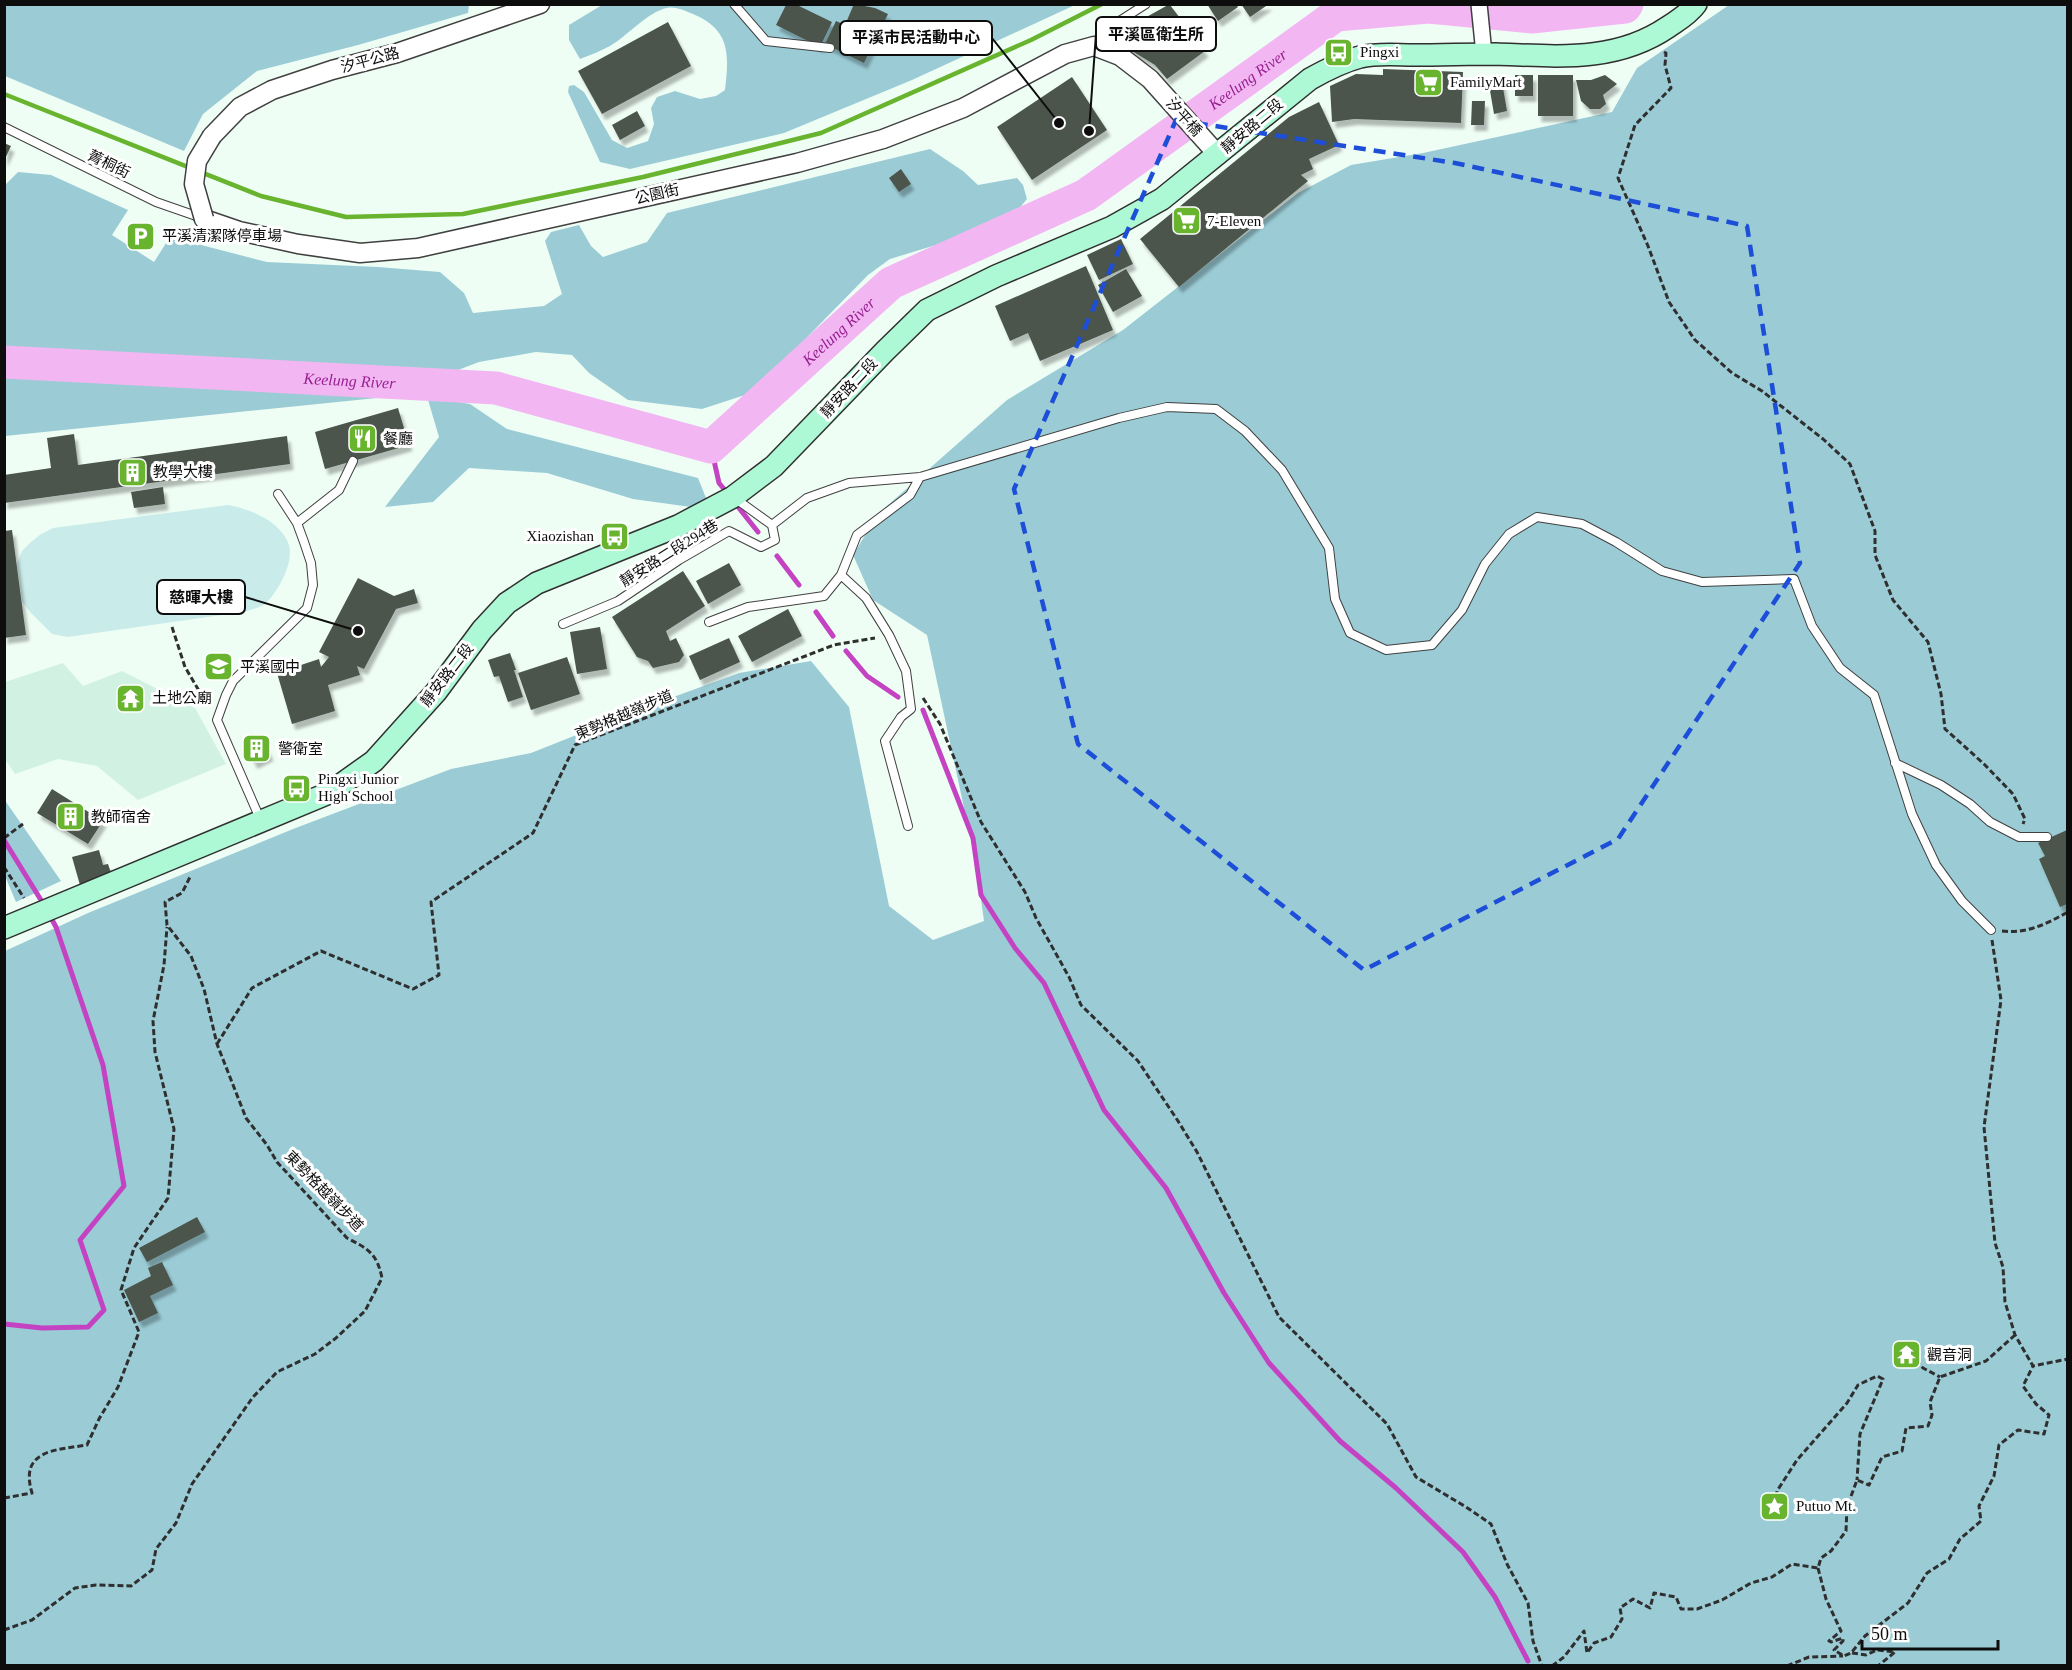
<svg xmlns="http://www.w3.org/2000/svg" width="2072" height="1670" font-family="'Times New Roman','Noto Sans TC',serif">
<defs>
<filter id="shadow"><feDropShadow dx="3.5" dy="6" stdDeviation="1.5" flood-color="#0004"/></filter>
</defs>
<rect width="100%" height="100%" fill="#effef5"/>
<path fill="#d1f2e3" d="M63 663 83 686 122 671 195 708 226 764 138 800 97 766 58 759 15 774 5 759V682Z"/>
<path fill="#9bccd6" d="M4 5 5 4 469 5 468 13 358 45 257 71 203 114 184 151 5 76Z
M602 5H1075L912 80 784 133 630 169 600 162 568 92 569 86 574 85 584 92 612 140 627 148 648 141 654 124 651 108 657 97 675 91 700 99 716 96 725 90C729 55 731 30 693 14 685 11 676 6 667 8 649 11 626 37 610 46 601 51 590 55 580 59L569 40V25Z
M1729 5H2067V1665L5 1666V951L88 913 293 829 451 769 531 753 657 703 739 673 811 661 849 707 889 906 933 940 984 921 976 864 927 635 873 600 853 555 878 514 1007 400 1123 330 1298 193 1351 165 1423 153 1612 112 1637 68Z
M930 149 963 171 978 185 1017 178 1023 185 1027 199 1017 211 972 234 890 259 868 275 779 366 745 395 702 409 628 400 589 373 572 355 536 352 479 362 445 375 452 401 470 404 507 429 698 478 706 498 691 507 633 499 547 473 469 468 433 502 385 507 439 437 426 393 5 436V185L18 172 51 175 128 210 112 235 154 262 170 237 267 262 378 267 440 272 464 293 473 313 544 306 562 294 545 241 551 232 579 225 591 246 603 257 647 242 667 213Z
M4 799 61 881 16 902 5 876Z"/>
<path fill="#c9ebea" d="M228 505C250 509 281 521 289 545 294 563 278 592 265 604 259 608 250 610 243 612L68 637 52 634 30 612 22 601 17 564 22 551 31 542 41 534 53 528Z"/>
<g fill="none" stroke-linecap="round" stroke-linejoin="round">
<path stroke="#c443c2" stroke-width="5" d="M711 447 719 483 729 495
M735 503 758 532
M777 556 799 585
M816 612 833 636
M846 651 867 676 898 697
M923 710 973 838 981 895 1015 948 1044 983 1104 1110 1166 1188 1224 1293 1269 1363 1340 1441 1396 1488 1463 1552 1495 1597 1528 1661
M4 840 44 905
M4 1324 42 1328 88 1327 104 1310 80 1240 124 1186 103 1065 56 927 50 916"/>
<path stroke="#f2b7f2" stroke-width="33" id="s1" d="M4 362 496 388 711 447 891 283 1086 195 1336 15 1429 7 1532 17 1625 7 1627 4"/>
</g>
<path fill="#4b554b" filter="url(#shadow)" d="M854 4 875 8 888 14 864 63 825 44 836 21 845 25Z
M1207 4H1236L1238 7 1218 21Z
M1241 4H1269L1250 17Z
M786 5H797L832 22 820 47 776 25Z
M1168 5H1170L1205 51 1167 79 1155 65 1132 51 1107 39Z
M668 22 691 66 602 114 578 71Z
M1383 69 1463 72 1461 123 1354 119 1332 122 1330 86 1356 74 1383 75Z
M1515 75H1533V96H1515Z
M1538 75H1573V116H1538Z
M1605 75 1617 84 1603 95 1606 104 1600 109H1590L1581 101 1576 80H1591Z
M1501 76 1507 111 1494 114 1488 79Z
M1072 77 1107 130 1032 180 997 127Z
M1472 101H1485L1484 125H1471Z
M1319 102 1339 145 1309 159 1313 169 1301 175 1308 181 1179 287 1140 239 1289 117Z
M637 111 645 126 620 140 612 125Z
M4 143 11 146 4 161Z
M901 169 911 184 899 192 889 178Z
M1121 239 1133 264 1099 280 1087 255Z
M1086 266 1113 330 1040 361 1028 333 1010 341 995 306Z
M1126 269 1142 296 1113 312 1098 285Z
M398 408 409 445 325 469 315 432Z
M74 434 78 465 287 436 290 464 4 503V475L51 468 47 438Z
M163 487 165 504 134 508 131 492Z
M12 530 26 635 4 638V531Z
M729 563 741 585 708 604 696 581Z
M683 571 705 606 666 631 670 641 676 638 684 655 679 662 653 668 648 661 637 657 612 617Z
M358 578 394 596 414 589 418 603 396 609 364 669 357 666 360 675 328 685 335 711 292 724 277 673 319 659 321 667 329 657 319 652Z
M788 609 802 636 752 662 738 636Z
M600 627 607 669 577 674 570 632Z
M729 638 740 662 700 680 689 656Z
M510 653 516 670H514L523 697 508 702 499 676 494 677 488 660Z
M567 657 580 694 531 710 518 673Z
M260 735 270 755 254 763 244 742Z
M52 789 103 821 88 844 37 813Z
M2067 830V904L2060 907 2039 859 2045 856 2038 843Z
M99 850 103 865 108 864 112 876 80 885 72 857Z
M197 1217 205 1232 147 1262 139 1248Z
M162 1262 173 1285 150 1296 158 1313 139 1322 124 1290 151 1276 148 1268Z"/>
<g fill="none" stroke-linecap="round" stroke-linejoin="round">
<defs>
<path id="service" d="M734 4 766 41 830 48
M1095 45 1110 27 1146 4
M4 127 156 202 202 218
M736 499 772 525 807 498 849 483 920 477 1119 418 1167 407 1216 409 1245 431 1282 470 1329 548 1335 599 1350 633 1386 650 1432 645 1462 610 1485 564 1509 534 1537 517 1582 524 1616 542 1662 571 1702 582 1794 579 1812 626 1840 668 1874 695 1912 814 1936 865 1962 901 1991 930
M297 523 339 490 353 461
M841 575 866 598 889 635 906 671 911 709 901 717 885 741 908 826
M709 622 748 607 824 596 841 575 857 535 910 495 920 477
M563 624 618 601 679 560 729 531 761 547 775 540 772 525
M1895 763 1941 785 1970 804 1990 822 2019 837H2047
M261 821 217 720 226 695 233 681 307 608 313 585 311 563 304 542 297 523 278 494"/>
<path id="minor" d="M1479 4 1484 54"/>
<path id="tertiary" d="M212 136 240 107 272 90 332 70 397 53 540 4
M204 219 239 231 298 244 360 253 418 248 797 163 883 139 963 108 1065 54 1094 46 1120 56 1150 79 1218 155"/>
<path id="secondary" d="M4 928 329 793 374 761 436 692 482 630 507 603 537 583 678 526 733 497 774 466 885 351 927 310 996 276 1112 227 1162 199 1310 79C1326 70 1341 62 1360 57 1377 53 1396 55 1414 55 1441 55 1469 54 1496 54 1557 56 1615 63 1668 27 1678 20 1688 15 1696 4"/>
</defs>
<use href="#service" stroke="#404040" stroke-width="10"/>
<use href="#minor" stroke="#404040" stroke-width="18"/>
<use href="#tertiary" stroke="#404040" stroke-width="21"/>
<use href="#secondary" stroke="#2f2f2f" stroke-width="24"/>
<path stroke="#2f2f2f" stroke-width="3" stroke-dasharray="6 3" stroke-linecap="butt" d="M1664 52 1666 53 1665 65 1671 88 1635 125 1618 178 1648 246 1669 302 1695 340 1732 373 1762 391 1823 439 1850 464 1875 531V555L1893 600 1928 642 1941 694 1945 729 1984 764 2013 794 2025 819 2023 824
M172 627 185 667 208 706
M923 698 940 724 981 822 1025 892 1036 918 1069 977 1081 1005 1138 1061 1178 1121 1197 1152 1279 1317 1387 1424 1416 1477 1466 1507 1491 1524 1507 1564 1528 1603 1533 1641 1542 1666
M4 838 23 824
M4 867 24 898
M2002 931C2027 934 2046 924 2068 912
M1992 940 2001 1000 1984 1127 1995 1243 2003 1267 2005 1302 2015 1335 2033 1366 2068 1359
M217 1044 252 988 321 951 413 989 439 975 431 902 533 833 575 745 834 645 875 638
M1909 1354 1923 1368 1940 1377
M4 1498 32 1493C19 1450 55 1450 87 1445L99 1419 118 1387 139 1332 121 1290 134 1248 168 1198 174 1129 155 1052 153 1021 164 965 167 927
M1775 1506 1777 1491 1797 1460 1847 1403 1858 1385 1877 1376 1883 1379 1860 1434 1857 1480
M1818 1568 1826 1599 1841 1631 1829 1641 1831 1642 1843 1638V1641L1834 1650 1844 1656 1851 1653 1865 1636 1908 1603 1927 1573 1949 1559 1960 1539 1981 1521 1979 1506 1994 1476 1999 1445 2018 1430 2044 1434 2049 1415 2036 1404 2023 1386 2033 1366
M4 1630 32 1620 75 1588 96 1585 131 1586 152 1570 156 1549 176 1523 192 1484 253 1397 277 1372 315 1354 336 1338 365 1311 382 1278C377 1254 369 1249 347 1238L277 1162 267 1145 246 1118 217 1044 204 989 191 956 167 925 165 902 182 893 191 875
M1852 1653 1866 1655 1877 1650 1895 1652 1878 1666
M1552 1666 1564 1657 1584 1631 1587 1653 1594 1643 1611 1637 1622 1619 1620 1608 1633 1599 1650 1608 1654 1593 1676 1597 1681 1609H1697L1722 1600 1751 1583 1772 1577 1792 1564 1818 1568 1821 1558 1831 1551 1846 1531 1847 1507 1857 1480 1869 1485 1882 1457 1902 1451 1906 1428 1928 1426 1932 1415 1930 1402 1940 1377 1986 1361 2015 1335
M1787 1666 1809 1657 1843 1656"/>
<use href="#service" stroke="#fff" stroke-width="8"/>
<use href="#minor" stroke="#fff" stroke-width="15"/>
<use href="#tertiary" stroke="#fff" stroke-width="18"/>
<use href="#secondary" stroke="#aef9d5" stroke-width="21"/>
<path stroke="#68b42f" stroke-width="4.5" d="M4 94 261 196 346 217 463 214 643 177 821 133 1031 40 1102 4"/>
<defs>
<path id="tertiary-bridge" d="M204 219 194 184 197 161 212 136"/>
</defs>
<use href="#tertiary-bridge" stroke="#404040" stroke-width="21" stroke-linecap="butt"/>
<use href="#tertiary-bridge" stroke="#fff" stroke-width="18"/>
</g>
<path fill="none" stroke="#1d4ed8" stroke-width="4.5" stroke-dasharray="12 8" stroke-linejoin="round" d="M1176 120 1455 163 1747 226 1800 563 1618 839 1364 970 1078 744 1014 489Z"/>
<defs>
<symbol id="bus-square" viewBox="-11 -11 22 22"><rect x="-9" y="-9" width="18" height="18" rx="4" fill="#68b42f" stroke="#fff"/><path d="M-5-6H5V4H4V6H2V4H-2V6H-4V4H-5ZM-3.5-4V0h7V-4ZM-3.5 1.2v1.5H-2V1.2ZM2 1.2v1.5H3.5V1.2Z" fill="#fff"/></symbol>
<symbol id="supermarket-square" viewBox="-11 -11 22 22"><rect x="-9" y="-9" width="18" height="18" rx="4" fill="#68b42f" stroke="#fff"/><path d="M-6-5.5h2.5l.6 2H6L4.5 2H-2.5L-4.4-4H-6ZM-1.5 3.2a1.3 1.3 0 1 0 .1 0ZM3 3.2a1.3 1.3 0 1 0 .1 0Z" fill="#fff"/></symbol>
<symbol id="parking-square" viewBox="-11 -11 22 22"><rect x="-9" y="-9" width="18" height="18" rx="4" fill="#68b42f" stroke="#fff"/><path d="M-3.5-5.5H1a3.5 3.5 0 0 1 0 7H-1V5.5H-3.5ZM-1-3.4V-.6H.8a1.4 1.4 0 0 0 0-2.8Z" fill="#fff"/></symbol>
<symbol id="restaurant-square" viewBox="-11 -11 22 22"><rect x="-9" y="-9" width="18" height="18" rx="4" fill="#68b42f" stroke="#fff"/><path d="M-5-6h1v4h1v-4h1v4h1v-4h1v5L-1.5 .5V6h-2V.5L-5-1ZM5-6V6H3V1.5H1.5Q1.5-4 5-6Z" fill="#fff"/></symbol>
<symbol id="building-square" viewBox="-11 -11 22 22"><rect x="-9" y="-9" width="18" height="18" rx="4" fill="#68b42f" stroke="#fff"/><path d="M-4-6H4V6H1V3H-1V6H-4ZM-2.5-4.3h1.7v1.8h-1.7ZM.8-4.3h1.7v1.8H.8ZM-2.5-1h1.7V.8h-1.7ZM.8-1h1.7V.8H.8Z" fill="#fff"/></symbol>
<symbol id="school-square" viewBox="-11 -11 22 22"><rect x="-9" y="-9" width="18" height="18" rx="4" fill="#68b42f" stroke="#fff"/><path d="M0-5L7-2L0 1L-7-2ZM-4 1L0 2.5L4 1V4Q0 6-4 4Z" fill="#fff"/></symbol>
<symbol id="temple-square" viewBox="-11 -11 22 22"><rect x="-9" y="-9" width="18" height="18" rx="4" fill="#68b42f" stroke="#fff"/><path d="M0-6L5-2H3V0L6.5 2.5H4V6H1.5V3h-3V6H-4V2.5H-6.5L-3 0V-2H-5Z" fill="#fff"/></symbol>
<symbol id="sight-square" viewBox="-11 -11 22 22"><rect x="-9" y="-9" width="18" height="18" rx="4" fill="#68b42f" stroke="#fff"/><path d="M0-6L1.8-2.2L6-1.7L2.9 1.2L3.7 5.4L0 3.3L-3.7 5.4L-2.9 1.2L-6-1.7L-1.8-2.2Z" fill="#fff"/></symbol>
</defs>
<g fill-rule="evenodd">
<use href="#bus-square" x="1322" y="36" width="33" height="33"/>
<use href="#supermarket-square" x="1412" y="66" width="33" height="33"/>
<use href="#supermarket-square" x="1170" y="204" width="33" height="33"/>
<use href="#parking-square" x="124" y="220" width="33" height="33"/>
<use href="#restaurant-square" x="346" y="422" width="33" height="33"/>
<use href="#building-square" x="116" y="456" width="33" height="33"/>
<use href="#bus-square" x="598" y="520" width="33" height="33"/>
<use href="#school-square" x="202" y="650" width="33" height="33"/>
<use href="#temple-square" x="114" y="682" width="33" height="33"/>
<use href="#building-square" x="240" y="732" width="33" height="33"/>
<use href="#bus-square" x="280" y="772" width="33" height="33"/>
<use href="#building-square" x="54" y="800" width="33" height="33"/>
<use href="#temple-square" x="1890" y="1338" width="33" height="33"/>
<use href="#sight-square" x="1758" y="1490" width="33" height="33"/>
</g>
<g text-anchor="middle" stroke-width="6" stroke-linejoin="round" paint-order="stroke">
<g font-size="15" fill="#0d0d0d" stroke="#fff" text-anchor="start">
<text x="1360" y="57">Pingxi</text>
<text x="1450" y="87">FamilyMart</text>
<text x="1207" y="226">7-Eleven</text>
<text x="162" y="241">平溪清潔隊停車場</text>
<text x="383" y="444">餐廳</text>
<text x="153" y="477">教學大樓</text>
<text x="594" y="541" text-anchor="end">Xiaozishan</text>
<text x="240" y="672">平溪國中</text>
<text x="152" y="703">土地公廟</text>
<text x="278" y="754">警衛室</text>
<text x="318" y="784">Pingxi Junior<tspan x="318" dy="17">High School</tspan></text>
<text x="91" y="822">教師宿舍</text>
<text x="1927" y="1360">觀音洞</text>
<text x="1796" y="1511">Putuo Mt.</text>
</g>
<g font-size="15" fill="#0d0d0d" stroke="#fff">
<text transform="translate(370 60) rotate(-15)" y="5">汐平公路</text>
<text transform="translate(1184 117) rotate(48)" y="5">汐平橋</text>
<text transform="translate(1252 126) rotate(-40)" y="5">靜安路二段</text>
<text transform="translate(109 164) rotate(26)" y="5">菁桐街</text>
<text transform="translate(657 194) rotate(-13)" y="5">公園街</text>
<text transform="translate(849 388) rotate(-47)" y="5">靜安路二段</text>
<text transform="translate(669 553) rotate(-32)" y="5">靜安路二段294巷</text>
<text transform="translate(447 675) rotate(-52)" y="5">靜安路二段</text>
<text transform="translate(624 715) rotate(-23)" y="5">東勢格越嶺步道</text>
<text transform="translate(324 1191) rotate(46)" y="5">東勢格越嶺步道</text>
</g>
<g font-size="16" font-style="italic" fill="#971f90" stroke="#fff">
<text dy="6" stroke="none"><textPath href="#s1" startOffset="1372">Keelung River</textPath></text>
<text dy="6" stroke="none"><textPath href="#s1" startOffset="888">Keelung River</textPath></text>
<text dy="6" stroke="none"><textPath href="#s1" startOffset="346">Keelung River</textPath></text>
</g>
</g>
<path fill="none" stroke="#0d0d0d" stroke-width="2" d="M1089 131L1096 34M1059 123L992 38M358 631L245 597"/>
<g fill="#0d0d0d" stroke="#fff" stroke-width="2">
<circle cx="1089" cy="131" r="6"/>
<circle cx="1059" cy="123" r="6"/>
<circle cx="358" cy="631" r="6"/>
</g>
<g fill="#fff" stroke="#0d0d0d" stroke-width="2">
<rect x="1096" y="17" width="120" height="34" rx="6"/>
<rect x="840" y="21" width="152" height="34" rx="6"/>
<rect x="157" y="580" width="88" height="34" rx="6"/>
</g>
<g font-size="16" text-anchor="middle" font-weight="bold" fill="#0d0d0d">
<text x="1156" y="40">平溪區衛生所</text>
<text x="916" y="43">平溪市民活動中心</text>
<text x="201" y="603">慈暉大樓</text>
</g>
<rect width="2072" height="1670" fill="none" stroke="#0d0d0d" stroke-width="12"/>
<path d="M1862 1640v9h136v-9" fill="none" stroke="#0d0d0d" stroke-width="3"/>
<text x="1871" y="1640" font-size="18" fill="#0d0d0d" stroke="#ffffff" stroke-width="4.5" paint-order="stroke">50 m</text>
</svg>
